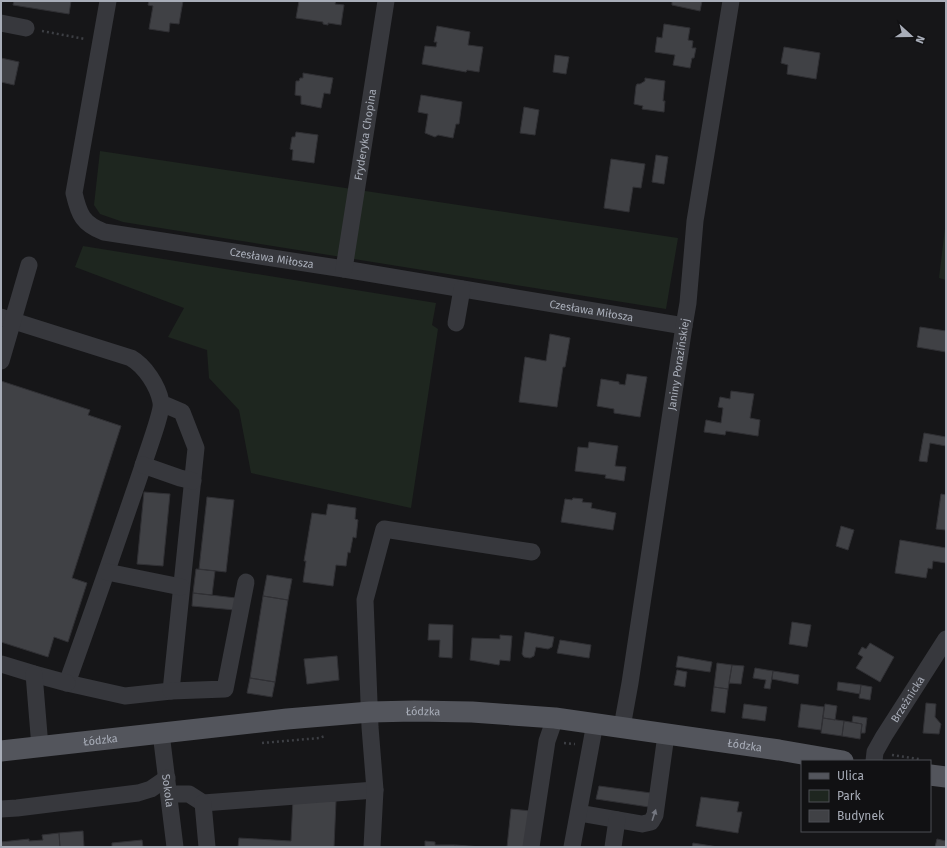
<svg xmlns="http://www.w3.org/2000/svg" width="947" height="848" font-family="'Fira Sans',sans-serif">
<rect width="100%" height="100%" fill="#161618"/>
<path fill="#1e261f" d="M100 151 678 238 666 309 123 222 100 214 94 205Z
M946 220V280L939 278Z
M83 246 436 303 432 325 438 329 411 508 251 473 239 410 209 378 207 350 168 337 184 308 75 267Z"/>
<path fill="#404145" stroke="#303034" d="M14 1H71L69 14 13 5Z
M149 1H183L179 24 170 23 169 32 149 29 153 6 148 5Z
M299 1H336L335 4 344 5 341 25 328 23V25L323 24V22L296 18Z
M672 1H702L700 11 672 5Z
M664 24 690 28 688 40 693 41 692 48H696L694 58H692L690 68 673 65 675 55 655 52 657 37 662 38Z
M437 26 470 32 468 45 483 47 479 72 467 70 466 72 422 64 425 46 436 47 437 42H434Z
M784 47 820 53 816 79 787 74 788 65 781 63Z
M555 55 569 57 566 74 553 72Z
M1 58 19 62 14 85 1 82Z
M303 73 333 78 330 94 324 93 321 108 301 104V96L295 95 296 81H299L300 78H303Z
M645 78 665 81 663 101H665L664 112 642 109 643 106 634 104 636 86 637 84H640L645 81Z
M421 95 462 102 459 124H456L453 138 438 135 435 137 425 133 428 114 418 112Z
M524 107 539 110 535 135 520 133Z
M296 132 318 135 314 163 292 160 293 150 290 149 292 137H295Z
M656 155 668 157 664 184 652 182Z
M611 159 645 164 641 188 633 187 629 212 604 208Z
M920 327 946 331V352L917 347Z
M550 334 570 338 565 367H563L557 407 519 402 525 357 546 361Z
M627 374 647 377 640 417 614 413V409L597 406 601 379 619 382V384L625 385Z
M1 381 90 410 88 415 121 426 72 578 87 583 68 642 54 637 48 657 1 642Z
M731 391 754 394 750 418 760 420 758 436 726 431 725 435 704 432 706 420 721 423 723 408 718 407 720 397 730 399Z
M924 433 946 437V446L930 443 927 462 919 461Z
M589 442 618 446 615 466 626 467 624 481 605 478 606 475 575 471 578 447 588 448Z
M144 492 170 494 163 566 137 564Z
M941 494 946 495V530L936 529Z
M207 497 234 500 226 572 199 569Z
M573 498 583 499 582 502 592 503 591 508 616 513 613 530 561 522 565 499 572 500Z
M328 504 356 508 355 519 358 520 356 538 353 537 350 553 348 552 346 566 336 565 333 586 303 582 306 561H304L312 513 326 515Z
M841 526 854 530 848 550 836 546Z
M900 540 946 548V563L933 561 932 569 928 568 926 578 895 573Z
M196 569 215 571 212 595 193 593Z
M267 575 292 579 288 600 263 596Z
M193 593 236 598 235 610 192 606Z
M263 596 288 600 275 682 250 678Z
M792 622 811 625 807 647 789 644Z
M429 624 453 625 452 658 439 657 440 640H428Z
M525 632 554 637 552 647 548 649 536 647 534 656 530 658 524 657 522 654Z
M500 635 512 636 510 661 500 660 499 665 470 660 472 638 500 639Z
M560 640 591 645 589 658 557 653Z
M870 643 894 657 880 682 856 668 863 657 858 654 862 647 866 649Z
M337 656 339 680 307 684 304 659Z
M678 656 712 662 710 672 676 667Z
M717 663 732 665 728 689 714 687Z
M732 665 744 666 741 684 729 683Z
M755 668 773 671 770 689 764 688 766 680 753 678Z
M677 670 687 672 685 687 674 685Z
M773 671 799 675 798 684 772 679Z
M250 678 275 682 272 697 247 693Z
M838 682 861 685 860 694 837 690Z
M861 685 872 687 870 700 859 698Z
M714 687 728 689 725 713 711 711Z
M926 703 936 704 935 717 941 724 939 734 923 733Z
M744 704 767 707 765 721 742 718Z
M801 704 824 707 821 730 798 727Z
M825 704 837 706 835 720 823 718Z
M853 716 867 718 865 733H861L862 724 852 722Z
M823 718 844 721 842 736 821 733Z
M844 721 862 724 860 739 842 736Z
M599 786 651 793 649 807 596 799Z
M701 797 739 802 737 812H742L738 833 696 826Z
M293 799 336 801 334 847H238L239 838 291 841Z
M511 809 531 811 527 847H507Z
M83 831 84 847H60L59 833Z
M59 833 60 847H1V842L29 839V841L43 840 42 835Z
M937 839 946 841V847H935Z
M142 840 143 847H112V843Z
M425 841 435 842V845H455V847H425Z
M693 843 718 847H692Z
M455 845 482 847H455Z"/>
<g fill="none" stroke-linecap="round" stroke-linejoin="round">
<path stroke="#3d3f44" stroke-width="2.5" stroke-dasharray="2 3" stroke-linecap="butt" d="M42 31 85 39
M262 743 319 738 325 736
M564 743 575 744
M892 755 919 759"/>
<g stroke="#37383d" stroke-width="17">
<path id="s1" d="M108 1 74 193C79 215 83 224 104 232L344 269 684 326"/>
<path d="M1 23 26 28"/>
<path id="s2" d="M344 269 386 1"/>
<path d="M1 317 131 358C145 366 158 386 161 402 163 411 146 455 143 466 118 539 93 611 67 683L125 696 171 691 196 448 182 412 161 403"/>
<path d="M456 323 462 289"/>
<path d="M1 361 29 265"/>
<path d="M143 465 180 478 193 481"/>
<path d="M107 572 181 587"/>
<path d="M1 664 34 674 67 683"/>
<path d="M34 674 40 747"/>
<path d="M171 691 225 689 246 582"/>
<path id="s3" d="M622 727 630 683 684 326 688 303 695 221 731 1"/>
<path id="s4" d="M161 733 175 847"/>
<path id="s5" d="M874 761 875 752 884 736 946 639"/>
<path d="M169 794H189L203 803 375 790"/>
<path d="M203 803 207 847"/>
<path d="M1 809 17 808 138 793 151 789 167 778"/>
<path d="M579 813 642 824 651 822 655 815 666 735"/>
<path d="M372 847 375 790 370 727 365 600 384 529 532 552"/>
<path d="M531 847 547 741 555 718"/>
<path d="M572 847 595 723"/>
<path d="M613 847 617 820"/>
</g>
<g stroke="#53555c" stroke-width="21">
<path id="s6" d="M1 751 287 719 370 712 414 711 472 712 555 718 779 750 843 761"/>
<path d="M930 775 946 777"/>
</g>
</g>
<defs><path id="oneway-solid" d="M-6-.8H1V-3.2L6.5 0L1 3.2V.8H-6Z"/></defs>
<use fill="#757881" href="#oneway-solid" transform="translate(654 815) rotate(-72)"/>
<g text-anchor="middle" stroke-width="3" stroke-linejoin="round" paint-order="stroke">
<g font-size="11" fill="#a8adb8" stroke="#111113">
<text dy="4" stroke="none"><textPath href="#s2" startOffset="136">Fryderyka Chopina</textPath></text>
<text dy="4" stroke="none"><textPath href="#s1" startOffset="417">Czesława Miłosza</textPath></text>
<text dy="4" stroke="none"><textPath href="#s1" startOffset="741">Czesława Miłosza</textPath></text>
<text dy="4" stroke="none"><textPath href="#s3" startOffset="367">Janiny Porazińskiej</textPath></text>
<text dy="4" stroke="none"><textPath href="#s5" startOffset="71">Brzeźnicka</textPath></text>
<text dy="4" stroke="none"><textPath href="#s6" startOffset="424">Łódzka</textPath></text>
<text dy="4" stroke="none"><textPath href="#s6" startOffset="100">Łódzka</textPath></text>
<text dy="4" stroke="none"><textPath href="#s6" startOffset="748">Łódzka</textPath></text>
<text dy="4" stroke="none"><textPath href="#s4" startOffset="58">Sokola</textPath></text>
</g>
</g>
<rect width="947" height="848" fill="none" stroke="#a8adb8" stroke-width="4"/>
<rect x="801" y="760" width="130" height="72" fill="#111113" stroke="#4d4f55"/>
<rect x="809" y="773" width="20" height="6" fill="#53555c" stroke="#4d4f55"/>
<text x="837" y="780" font-size="12" fill="#a8adb8">Ulica</text>
<rect x="809" y="790" width="20" height="12" fill="#1e261f" stroke="#4d4f55"/>
<text x="837" y="800" font-size="12" fill="#a8adb8">Park</text>
<rect x="809" y="810" width="20" height="12" fill="#404145" stroke="#4d4f55"/>
<text x="837" y="820" font-size="12" fill="#a8adb8">Budynek</text>
<g transform="translate(911 36) rotate(111)" stroke="#111113" stroke-width="3" paint-order="stroke">
<path d="M0-3L7 15L0 10L-7 15Z" fill="#a8adb8"/>
<text y="-6" font-size="11" font-weight="bold" text-anchor="middle" fill="#a8adb8">N</text>
</g>
</svg>
